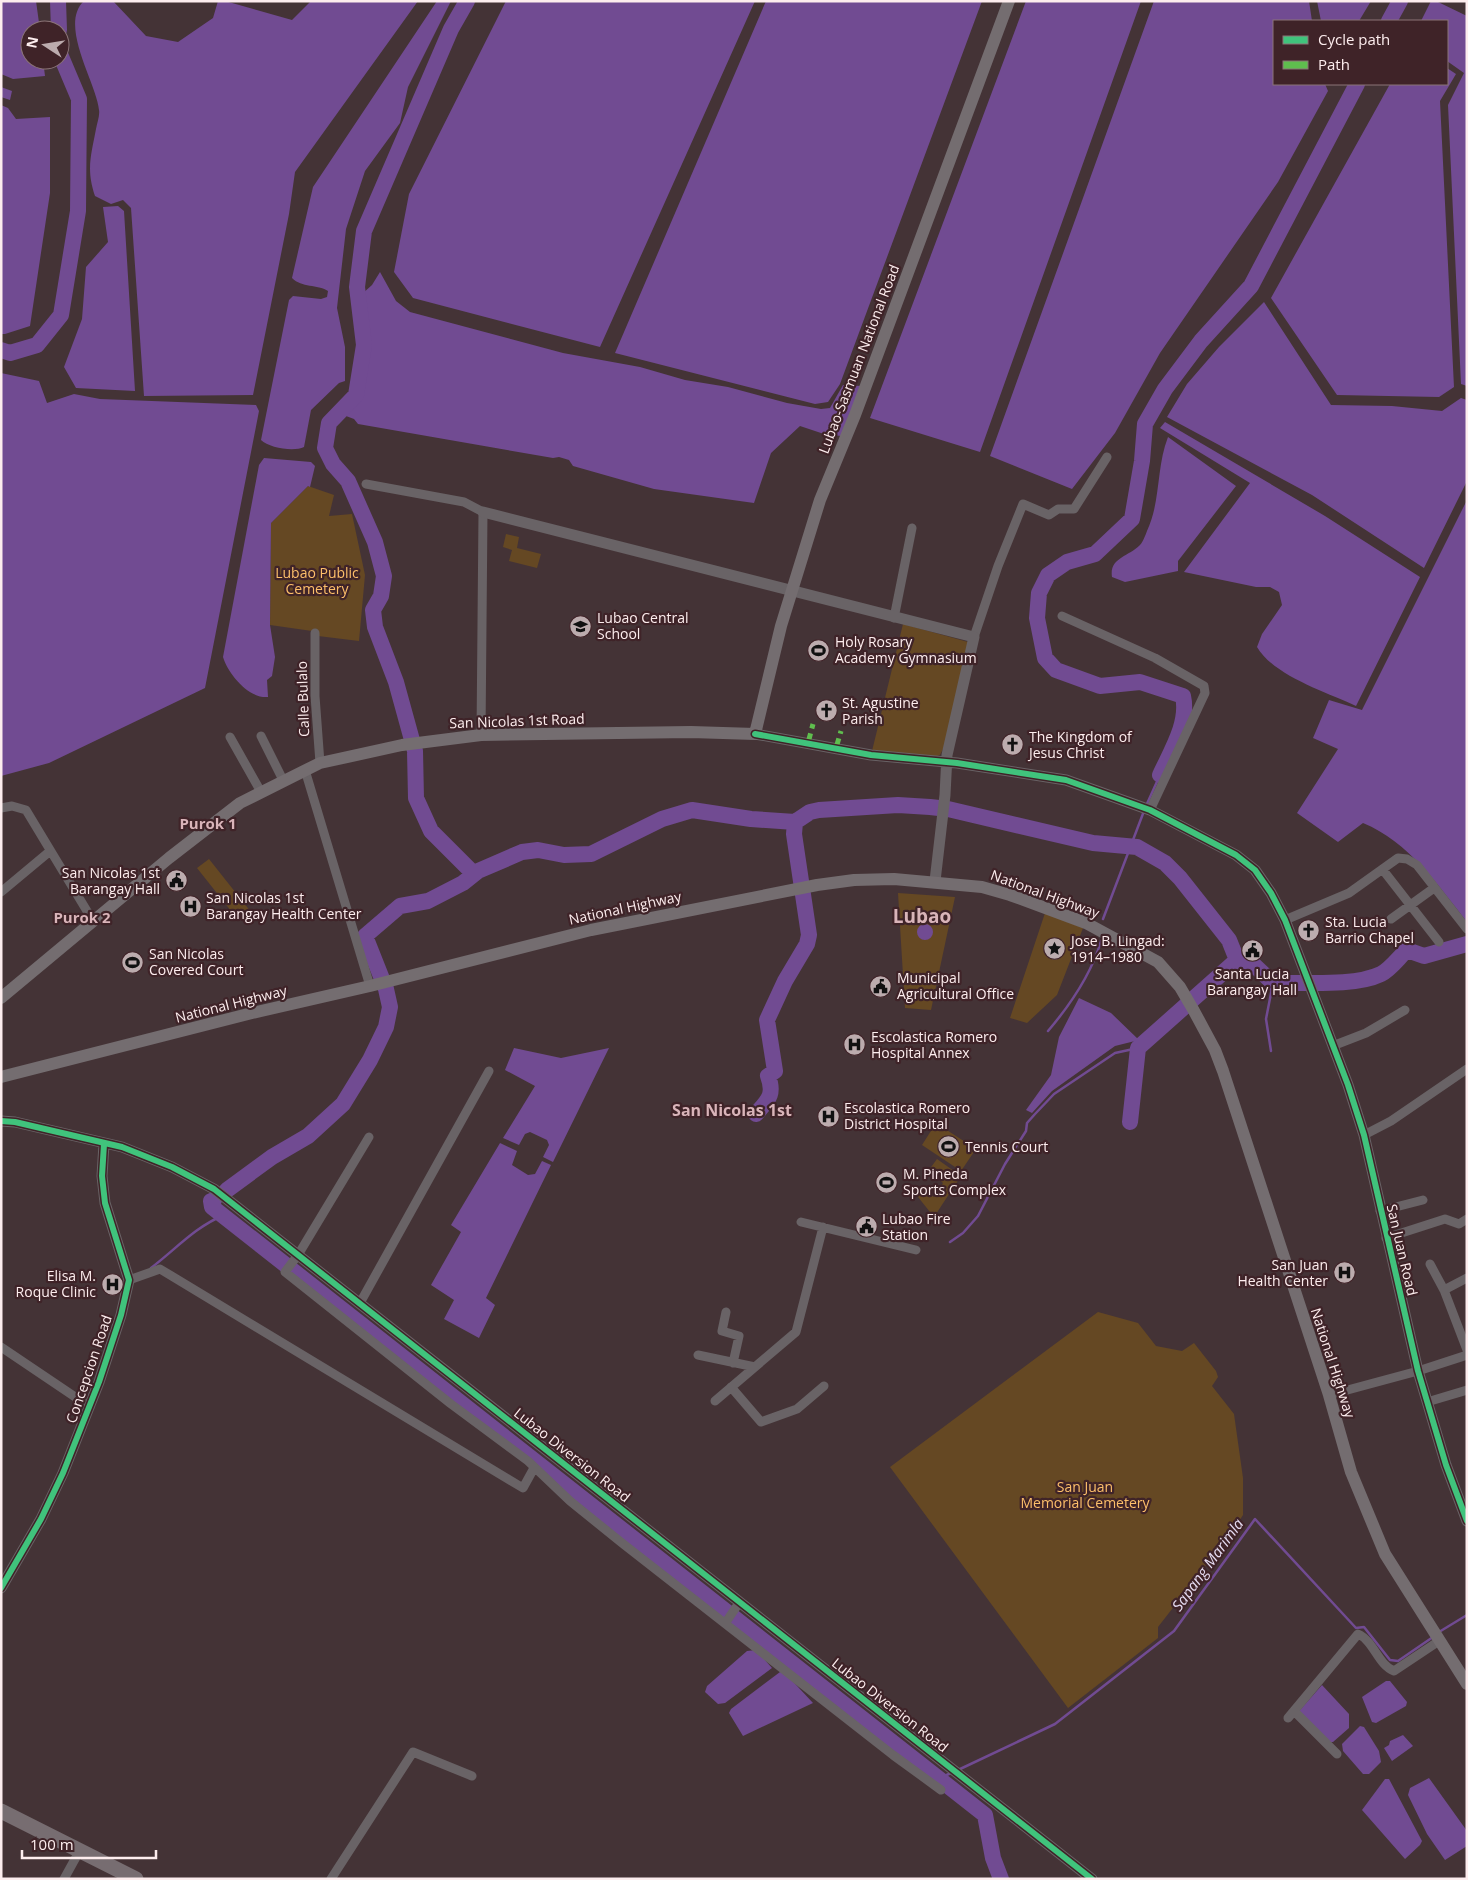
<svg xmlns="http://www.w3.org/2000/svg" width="1468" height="1880" font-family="'Open Sans',sans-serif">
<rect width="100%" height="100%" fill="#443336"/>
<path fill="#654823" d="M308 486 334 495 329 516 352 514 365 575 359 641 318 636 312 631 270 625 271 523Z
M506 534 519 537 517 548 541 554 537 568 509 561 512 550 503 547Z
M903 624 968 642 944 747 940 755 932 758 872 751Z
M209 859 251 912 239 921 197 868Z
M898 893 955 897 931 1010 905 1008Z
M1045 913 1083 928 1057 995 1027 1023 1010 1018Z
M936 1123 976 1149 961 1171 922 1145Z
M937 1159 961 1176 934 1217 918 1197 923 1190 934 1197 943 1183 929 1170Z
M1098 1312 1138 1323 1156 1346 1182 1351 1194 1343 1216 1371 1218 1377 1212 1386 1234 1414 1243 1478V1515L1232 1532 1158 1627V1638L1068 1708 890 1467Z"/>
<path fill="#714b92" d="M1 1H36L40 30H30V60H43L45 76 13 79 1 74Z
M84 1H113L146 36 178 42 213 18 218 1H225L292 20 311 1H418L295 172 289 214 253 395 144 396 131 208 123 200 111 204 95 196C86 169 91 156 96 129 97 123 100 116 99 110 97 84 58 25 84 1Z
M437 1H451L408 87 400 123 365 171 346 229 337 308 345 347V381L339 383 311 410 304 447C294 452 269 448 261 440L289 300 293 296 321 299 327 297 328 291C317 284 302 288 292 278L313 187Z
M506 1H755L600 347 413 298 394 272 409 194Z
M766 1H982L840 384 828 402 815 404 615 353Z
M1026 1H1141L980 452 870 418Z
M1154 1H1309L1312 21H1274V84H1325L1328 91 1278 182 1160 353 1115 433 1072 489 990 456Z
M1317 1H1371L1359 21H1321Z
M1431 1H1436L1467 16V386L1461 384 1448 105 1464 73 1447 61V21H1421Z
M1447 68 1456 74 1440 101 1454 387 1439 397 1337 395 1271 298 1390 84H1447Z
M1 87 12 91 10 100 1 97Z
M1 105 8 108 16 119 50 117V193L30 326 5 334H1Z
M118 206 124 211 135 391 76 388 64 367 82 319 86 267 108 242 103 207Z
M380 272 396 301 410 312 563 353 640 367 685 380 728 387 787 403 821 409 830 408 843 385 861 386 841 436 824 434 800 426 771 453 754 503 654 489 573 466 569 460 559 457 553 458 358 424 354 419 346 416 345 412 359 397 370 343 362 294 372 285Z
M1264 302 1331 405 1392 406 1442 411 1461 398 1467 400V481L1424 568 1312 495 1167 417 1187 384 1219 347Z
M1 373 39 381 47 403 74 394 100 399 256 405 259 411 205 688 49 763 1 776Z
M1165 422 1325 516 1420 577 1356 706C1326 692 1274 676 1257 647L1262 634 1282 605 1279 592 1270 587H1256L1184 572 1250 483 1160 428Z
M1168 437 1236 486 1178 561V571L1125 582 1112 577C1109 558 1128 557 1140 545 1143 542 1145 536 1147 531 1161 501 1156 468 1168 437Z
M264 458 311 462 315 466 310 487 308 486 271 523 270 625 275 657 272 676 267 680 268 697C249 699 228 674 223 657L259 465Z
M1467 500V922C1437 884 1409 842 1363 823L1338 842 1297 813 1338 749 1313 738 1329 700 1362 710Z
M917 932a8 8 0 1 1 16 0a8 8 0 1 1-16 0Z
M1079 998 1111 1013 1139 1040 1115 1046 1052 1091 1032 1113 1026 1110 1051 1075 1059 1037Z
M514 1048 561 1058 609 1048 553 1162 543 1157 549 1145 547 1140 530 1132 525 1134 519 1145 503 1138 535 1086 505 1070Z
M500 1143 517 1151 512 1165 528 1175 535 1174 542 1161 551 1165 486 1298 495 1305 479 1338 444 1319 454 1300 431 1285 461 1232 451 1225Z
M756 1650 772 1668 725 1703 718 1704 705 1692 707 1686 747 1651Z
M780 1672 785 1673 813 1703 743 1736 729 1713 731 1709Z
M1386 1681H1390L1407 1702 1406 1706 1376 1723 1372 1722 1362 1697Z
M1322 1685 1349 1714V1728L1333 1742H1329L1300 1713V1710Z
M1360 1726 1364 1727 1379 1751 1381 1762 1369 1774H1363L1343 1751 1342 1744Z
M1403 1735 1413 1746 1392 1761 1384 1748 1389 1745 1390 1741Z
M1429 1778 1467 1831V1846L1445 1860 1427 1834 1408 1795 1410 1788Z
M1385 1779H1389L1422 1841 1420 1845 1405 1859 1362 1810Z"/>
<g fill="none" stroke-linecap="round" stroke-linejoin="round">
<path stroke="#714b92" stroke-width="2.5" d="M1146 806 1160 775
M1103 919 1144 811
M1048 1031C1071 1004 1091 975 1101 941
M1271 1051 1266 1019 1273 983
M950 1242 963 1233 978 1216 1005 1164 1026 1131 1027 1123 1035 1114 1054 1094 1115 1053 1138 1048
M151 1268C176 1249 195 1227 224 1215
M1439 1632 1467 1615
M958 1770 1055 1724 1174 1631 1255 1519 1356 1628 1364 1627 1390 1660 1398 1661 1433 1637
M938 1779 951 1773"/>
<path stroke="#714b92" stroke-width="16" d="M58 1 59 30
M467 1 451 29 364 231 357 287 364 345 356 395 329 423 325 448 333 464 348 481 375 542 384 576 381 596 373 610 375 627 396 682 415 751 416 798 431 831 474 874
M1389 21 1400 1
M1 350 10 353 37 345 61 315 78 211 79 99 60 54
M1160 775C1171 751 1189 723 1183 696L1140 682 1100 686 1056 670 1045 658 1037 618 1039 593 1048 575 1067 562 1095 554 1132 519 1142 461 1145 424 1165 389 1201 341 1251 286 1357 84
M756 1114C768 1100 775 1095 768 1076L775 1071 767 1020 785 981 807 944 809 935 794 834 795 822 810 812 819 810 898 805 930 807 948 809 1093 843 1137 847 1165 863 1180 878 1229 940 1237 960
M1130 1122 1138 1048 1237 960 1254 965 1273 983C1304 982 1354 987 1381 974 1391 969 1399 957 1407 950L1424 956 1467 944
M227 1190 272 1157 308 1136 343 1104 370 1060 386 1027 390 1007 386 989 365 936 400 906 428 901 463 883 478 871 522 852 538 850 564 855 591 854 662 819 692 810 751 819 795 822
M214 1200 211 1201 212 1207 985 1815 993 1858 1001 1879"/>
<path stroke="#696366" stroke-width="9" d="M366 484 464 502 483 512 481 735
M1062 616 1155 658 1204 686 1205 693 1150 810
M894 618 912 528
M315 633V696L320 763
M974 637 998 566 1023 504 1049 515 1058 509H1074L1107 457
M261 736 283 780
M230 737 261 792
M305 770 370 986
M1 808 12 806 26 810 93 921
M1383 870 1439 942
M1 892 49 852
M1391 919 1434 888
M1285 920 1349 893 1398 858 1407 859 1417 865 1467 929
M1335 1045 1366 1033 1405 1010
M1364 1135 1391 1121 1467 1069
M369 1137 298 1255 285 1272 451 1404 528 1461 570 1501 622 1543 893 1755 941 1790
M1380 1211 1423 1200
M801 1222 916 1250
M1386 1238 1445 1219 1459 1224 1467 1219
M1430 1264 1444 1290 1467 1350
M129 1280 160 1269 523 1488 534 1468
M1444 1290 1467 1278
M360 1303 489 1071
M726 1312 722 1331 739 1336 733 1363
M1 1347 90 1407
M698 1355 755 1367
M731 1387 761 1422 797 1409 824 1386
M1329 1395 1418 1371 1467 1355
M715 1401 796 1332 823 1227
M1427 1402 1467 1390
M726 1622 739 1603
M1294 1711 1337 1754
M1288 1718 1358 1634C1374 1641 1378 1665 1394 1671L1439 1641
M64 1879 80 1850
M331 1879 413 1752 472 1776"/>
<path stroke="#696366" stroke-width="11" d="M483 512 974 637 947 755 945 795 935 881
M755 734 871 755 957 763 1066 780 1150 810 1236 855 1255 870 1271 893 1285 920 1348 1085 1364 1135 1418 1371 1446 1465 1467 1521
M1 1121 15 1122 122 1147 172 1167 214 1189 1092 1879
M1 1588 41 1519 63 1473 99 1382 121 1315 129 1280 105 1203 102 1176 104 1144"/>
<path stroke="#746d70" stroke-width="12" d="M1 998 169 858 240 803 320 763 402 745 481 735 691 732 755 734 781 626 820 500 855 415 1009 1
M1 1077 252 1013 370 986 591 930 817 885 854 880 894 879 982 887 1010 895 1086 923 1158 962 1180 987 1194 1011 1215 1050 1223 1071 1329 1395 1351 1472 1385 1554 1467 1684"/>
<path stroke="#776d71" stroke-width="15" d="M1 1811 136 1879"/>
<path stroke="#5fbe4e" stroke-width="5" stroke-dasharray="10 5" stroke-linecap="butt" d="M808 743 813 724
M836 748 841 731"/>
<defs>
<path id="cycleway" d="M755 734 871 755 957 763 1066 780 1150 810 1236 855 1255 870 1271 893 1285 920 1348 1085 1364 1135 1418 1371 1446 1465 1467 1521
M1 1121 15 1122 122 1147 172 1167 214 1189 1092 1879
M1 1588 41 1519 63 1473 99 1382 121 1315 129 1280 105 1203 102 1176 104 1144"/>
</defs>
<use href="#cycleway" stroke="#3f2328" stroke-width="9"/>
<use href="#cycleway" stroke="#40c37c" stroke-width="6"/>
</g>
<defs>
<symbol id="school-disc" viewBox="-11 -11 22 22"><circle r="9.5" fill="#bcacae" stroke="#3f2328"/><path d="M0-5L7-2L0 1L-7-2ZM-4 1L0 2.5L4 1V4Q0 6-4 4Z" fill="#111"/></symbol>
<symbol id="stadium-disc" viewBox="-11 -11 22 22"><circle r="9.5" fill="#bcacae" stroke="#3f2328"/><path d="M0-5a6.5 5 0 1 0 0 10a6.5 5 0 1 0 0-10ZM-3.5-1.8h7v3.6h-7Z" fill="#111"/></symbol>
<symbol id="church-disc" viewBox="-11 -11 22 22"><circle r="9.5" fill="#bcacae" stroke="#3f2328"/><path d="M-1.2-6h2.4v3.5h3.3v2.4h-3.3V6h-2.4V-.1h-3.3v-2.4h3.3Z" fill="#111"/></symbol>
<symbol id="civic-disc" viewBox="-11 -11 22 22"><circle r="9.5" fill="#bcacae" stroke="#3f2328"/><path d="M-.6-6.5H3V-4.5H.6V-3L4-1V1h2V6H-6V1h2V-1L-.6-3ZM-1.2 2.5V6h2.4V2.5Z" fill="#111"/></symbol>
<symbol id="hospital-disc" viewBox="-11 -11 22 22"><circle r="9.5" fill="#bcacae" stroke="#3f2328"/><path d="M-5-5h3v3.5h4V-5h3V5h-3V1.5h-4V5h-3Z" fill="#111"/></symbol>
<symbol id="sight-disc" viewBox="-11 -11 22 22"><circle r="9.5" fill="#bcacae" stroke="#3f2328"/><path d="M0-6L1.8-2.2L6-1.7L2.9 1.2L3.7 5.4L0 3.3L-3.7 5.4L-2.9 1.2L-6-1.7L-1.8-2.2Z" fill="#111"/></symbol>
</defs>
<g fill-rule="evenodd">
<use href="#school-disc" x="568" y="614" width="25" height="25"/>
<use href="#stadium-disc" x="806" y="638" width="25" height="25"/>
<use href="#church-disc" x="814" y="698" width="25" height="25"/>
<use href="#church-disc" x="1000" y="732" width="25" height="25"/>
<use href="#civic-disc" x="164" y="868" width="25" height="25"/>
<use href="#hospital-disc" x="178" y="894" width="25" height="25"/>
<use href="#church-disc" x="1296" y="918" width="25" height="25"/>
<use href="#sight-disc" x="1042" y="936" width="25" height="25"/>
<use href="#civic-disc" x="1240" y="938" width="25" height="25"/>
<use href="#stadium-disc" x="120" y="950" width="25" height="25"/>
<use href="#civic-disc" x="868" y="974" width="25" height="25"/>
<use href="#hospital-disc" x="842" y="1032" width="25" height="25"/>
<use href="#hospital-disc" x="816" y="1104" width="25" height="25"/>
<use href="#stadium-disc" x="936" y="1134" width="25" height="25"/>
<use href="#stadium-disc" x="874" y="1170" width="25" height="25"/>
<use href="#civic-disc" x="854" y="1214" width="25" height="25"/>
<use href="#hospital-disc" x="1332" y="1260" width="25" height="25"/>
<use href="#hospital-disc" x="100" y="1272" width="25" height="25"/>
</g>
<g text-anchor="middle" stroke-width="4.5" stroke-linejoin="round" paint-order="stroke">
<g font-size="14" fill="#fdedee" stroke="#3f2328">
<text transform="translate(859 359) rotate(-69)" y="5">Lubao-Sasmuan National Road</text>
<text transform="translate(303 699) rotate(-92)" y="5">Calle Bulalo</text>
<text transform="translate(517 721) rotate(-2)" y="5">San Nicolas 1st Road</text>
<text transform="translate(1045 894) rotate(20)" y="5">National Highway</text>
<text transform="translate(625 908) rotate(-12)" y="5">National Highway</text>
<text transform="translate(231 1004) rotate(-14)" y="5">National Highway</text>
<text transform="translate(1402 1250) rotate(77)" y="5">San Juan Road</text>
<text transform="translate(1333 1363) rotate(72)" y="5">National Highway</text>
<text transform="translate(89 1369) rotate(-71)" y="5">Concepcion Road</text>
<text transform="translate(572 1455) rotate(38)" y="5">Lubao Diversion Road</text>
<text transform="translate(890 1705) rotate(38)" y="5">Lubao Diversion Road</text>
</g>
<g font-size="14" fill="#fdbf6a" stroke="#3f2328">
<text x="317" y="578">Lubao Public<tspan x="317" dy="16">Cemetery</tspan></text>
<text x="1085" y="1492">San Juan<tspan x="1085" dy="16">Memorial Cemetery</tspan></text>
</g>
<g font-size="14" fill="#fdedee" stroke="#3f2328" text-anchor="start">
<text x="597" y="623">Lubao Central<tspan x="597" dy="16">School</tspan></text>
<text x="835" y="647">Holy Rosary<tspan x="835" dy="16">Academy Gymnasium</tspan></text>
<text x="842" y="708">St. Agustine<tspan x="842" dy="16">Parish</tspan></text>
<text x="1029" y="742">The Kingdom of<tspan x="1029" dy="16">Jesus Christ</tspan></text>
<text x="160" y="878" text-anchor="end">San Nicolas 1st<tspan x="160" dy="16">Barangay Hall</tspan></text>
<text x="206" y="903">San Nicolas 1st<tspan x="206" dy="16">Barangay Health Center</tspan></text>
<text x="1325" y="927">Sta. Lucia<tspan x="1325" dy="16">Barrio Chapel</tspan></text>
<text x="1071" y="946">Jose B. Lingad:<tspan x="1071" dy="16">1914–1980</tspan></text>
<text x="149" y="959">San Nicolas<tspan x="149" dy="16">Covered Court</tspan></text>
<text x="1252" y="979" text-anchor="middle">Santa Lucia<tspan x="1252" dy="16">Barangay Hall</tspan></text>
<text x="897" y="983">Municipal<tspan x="897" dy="16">Agricultural Office</tspan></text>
<text x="871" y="1042">Escolastica Romero<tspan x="871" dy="16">Hospital Annex</tspan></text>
<text x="844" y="1113">Escolastica Romero<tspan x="844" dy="16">District Hospital</tspan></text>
<text x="965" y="1152">Tennis Court</text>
<text x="903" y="1179">M. Pineda<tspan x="903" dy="16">Sports Complex</tspan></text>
<text x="882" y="1224">Lubao Fire<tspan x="882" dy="16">Station</tspan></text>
<text x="1328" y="1270" text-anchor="end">San Juan<tspan x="1328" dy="16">Health Center</tspan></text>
<text x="96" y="1281" text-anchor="end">Elisa M.<tspan x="96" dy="16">Roque Clinic</tspan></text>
</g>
<g font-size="15" font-weight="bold" fill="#d9b4b9" stroke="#3f2328">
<text x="208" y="829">Purok 1</text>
<text x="82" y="923">Purok 2</text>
</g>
<g font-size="15" font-style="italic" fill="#e6dcf2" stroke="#3f2328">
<text transform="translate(1208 1565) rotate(-54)" y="5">Sapang Marimla</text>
</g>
<g font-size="16" font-weight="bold" fill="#d9b4b9" stroke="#3f2328">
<text x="732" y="1116">San Nicolas 1st</text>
</g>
<g font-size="19" font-weight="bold" fill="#d9b4b9" stroke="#3f2328">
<text x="922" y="923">Lubao</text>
</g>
</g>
<rect width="1468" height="1880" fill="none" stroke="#fdedee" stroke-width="5"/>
<rect x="1273" y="20" width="175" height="65" fill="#3f2328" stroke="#8b7477"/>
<rect x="1283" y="36" width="25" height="8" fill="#40c37c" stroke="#8b7477"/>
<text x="1318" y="45" font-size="15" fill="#fdedee">Cycle path</text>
<rect x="1283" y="61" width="25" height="8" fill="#5fbe4e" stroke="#8b7477"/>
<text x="1318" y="70" font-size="15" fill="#fdedee">Path</text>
<g transform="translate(45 45) rotate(282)"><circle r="24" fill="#3f2328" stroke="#8b7477"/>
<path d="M0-4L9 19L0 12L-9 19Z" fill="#bcacae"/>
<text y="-8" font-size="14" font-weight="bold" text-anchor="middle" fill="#fdedee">N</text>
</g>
<path d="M22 1850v8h134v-8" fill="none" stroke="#fdedee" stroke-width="2.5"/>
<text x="30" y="1850" font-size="15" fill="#fdedee" stroke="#3f2328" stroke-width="4" paint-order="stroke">100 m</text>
</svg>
